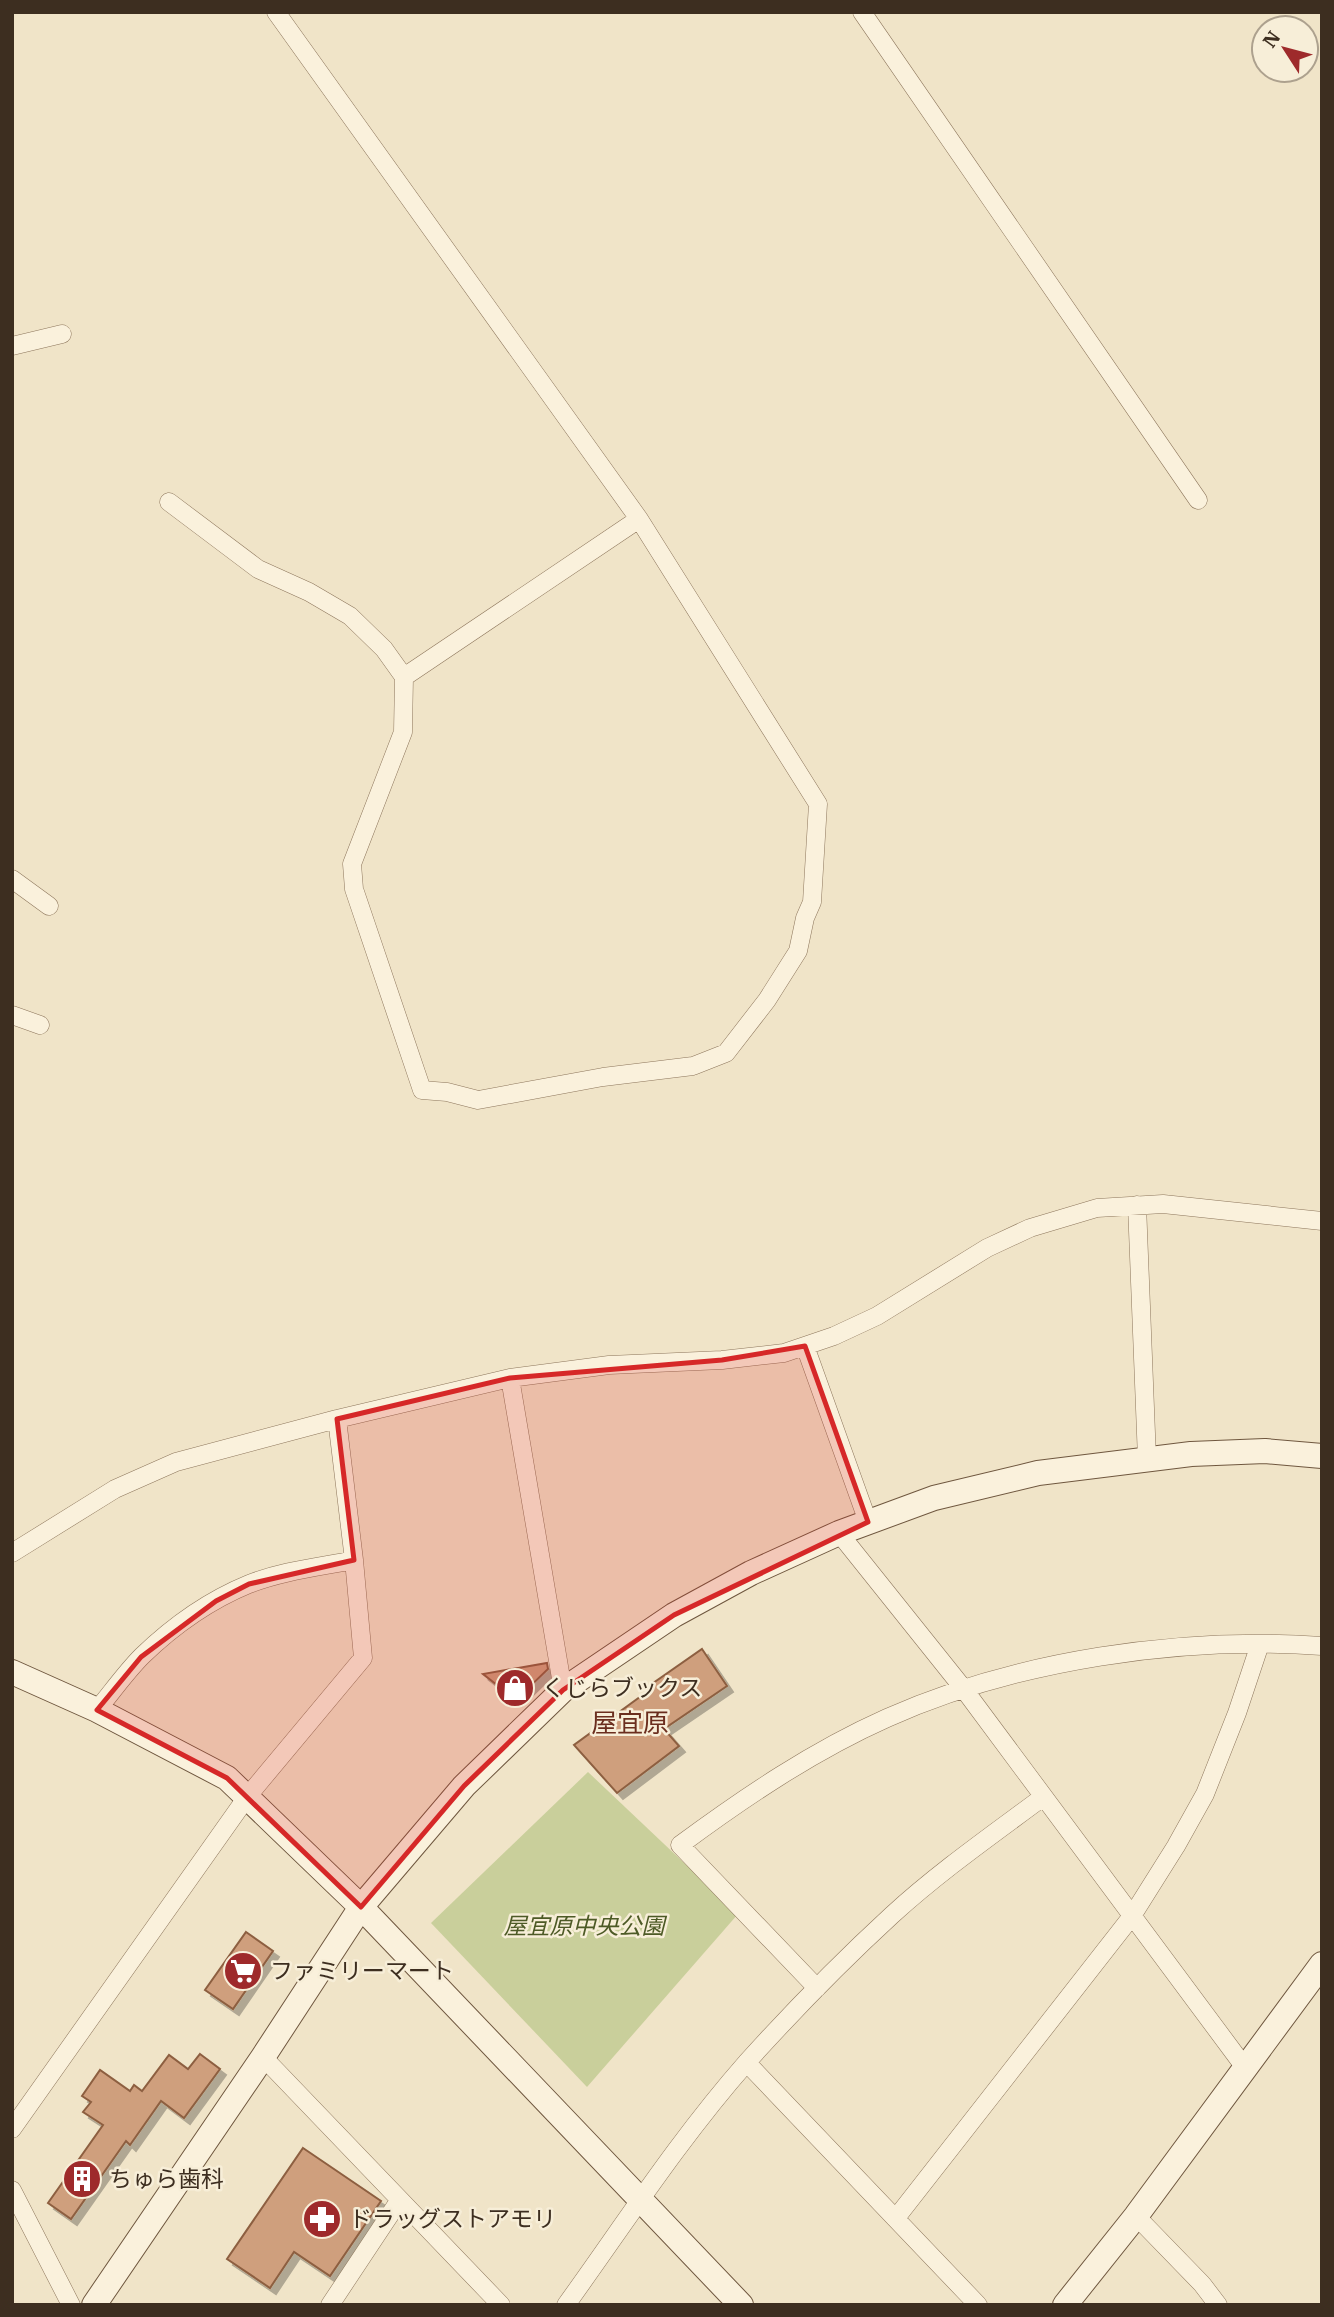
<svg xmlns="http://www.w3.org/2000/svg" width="1334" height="2317" font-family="'IBM Plex Serif','Noto Sans JP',serif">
<defs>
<filter id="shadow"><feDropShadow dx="6" dy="6" stdDeviation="0" flood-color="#0004"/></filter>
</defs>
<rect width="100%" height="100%" fill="#f0e4c8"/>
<path fill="#c9cf9b" d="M588 1772 738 1914 587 2087 431 1923Z"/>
<path fill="#cf9f7d" stroke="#8d5f41" stroke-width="2" filter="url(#shadow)" d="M702 1649 727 1686 664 1729 679 1746 617 1793 574 1745 648 1691 646 1688Z
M547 1663 548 1669 516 1700 483 1674Z
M246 1932 273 1951 233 2009 205 1990Z
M200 2054 220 2069 184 2118 161 2101 130 2145 126 2141 71 2219 48 2203 103 2125 83 2112 91 2102 82 2096 100 2070 130 2091 134 2085 142 2091 169 2055 188 2069Z
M303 2148 381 2201 330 2276 294 2252 270 2288 227 2259Z"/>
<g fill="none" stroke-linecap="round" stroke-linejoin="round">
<defs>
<path id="street" d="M862 12 1198 500
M12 346 62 334
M169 502 258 569 309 592 350 616 384 649 404 677 403 732 352 864 354 889 422 1090 447 1092 478 1100 603 1077 693 1066 726 1053 767 1000 798 951 805 918 812 902 818 804 639 519 276 12
M404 677 639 519
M12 879 49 906
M12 1015 40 1025
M1137 1205 1147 1459
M805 1346 868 1522
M510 1378 563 1690
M839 1533 963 1688 1246 2069
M12 1553 115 1489 176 1462 337 1419 510 1378 609 1365 722 1360 784 1353 834 1336 877 1316 987 1248 1030 1228 1097 1208 1163 1204 1322 1221
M97 1710C112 1692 126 1672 142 1656 172 1627 210 1600 249 1584 282 1571 319 1567 354 1560
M817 1988 680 1845C745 1797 813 1751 887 1718 1017 1660 1181 1636 1322 1646
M263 2057 501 2305
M747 2063 978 2305
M12 2129 247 1797 363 1658 354 1560 337 1419
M12 2190 71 2305
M1136 2216 1202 2284 1218 2305
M896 2218 1132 1916 1176 1846 1205 1794 1237 1713 1260 1644
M330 2305 399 2201
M566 2305C625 2223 680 2138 747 2062 793 2011 842 1961 892 1915 939 1872 992 1835 1043 1797"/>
<path id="secondary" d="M12 1672 97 1710 227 1778 361 1907 741 2305
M94 2305 263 2057 361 1907 464 1786 563 1690 674 1615 751 1573 839 1533 934 1498 1038 1473 1191 1454 1265 1451 1322 1456
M1065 2305 1136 2216 1322 1964"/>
</defs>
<use href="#street" stroke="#8d765c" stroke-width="19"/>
<use href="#secondary" stroke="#6f573f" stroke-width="26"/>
<use href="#street" stroke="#faf1dc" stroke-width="18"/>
<use href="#secondary" stroke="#faf1dc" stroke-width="24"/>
</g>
<path fill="#d62828" fill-opacity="0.2" stroke="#d62828" stroke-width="5" stroke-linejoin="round" d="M805 1346 868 1522 674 1615 563 1690 464 1786 361 1907 227 1778 97 1710 141 1657 216 1601 249 1584 354 1560 337 1419 510 1378 722 1360Z"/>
<defs>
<symbol id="shop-disc" viewBox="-11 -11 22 22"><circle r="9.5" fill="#9e2a2b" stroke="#f7eed8"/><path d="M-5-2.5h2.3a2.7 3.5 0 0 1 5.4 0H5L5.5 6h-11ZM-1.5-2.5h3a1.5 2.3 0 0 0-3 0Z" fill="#fff"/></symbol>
<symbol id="supermarket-disc" viewBox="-11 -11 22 22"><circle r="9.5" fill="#9e2a2b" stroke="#f7eed8"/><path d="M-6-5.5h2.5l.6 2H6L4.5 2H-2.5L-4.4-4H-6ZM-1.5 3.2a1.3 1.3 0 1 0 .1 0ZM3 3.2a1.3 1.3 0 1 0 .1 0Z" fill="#fff"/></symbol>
<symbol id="building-disc" viewBox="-11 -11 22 22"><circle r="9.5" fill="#9e2a2b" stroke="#f7eed8"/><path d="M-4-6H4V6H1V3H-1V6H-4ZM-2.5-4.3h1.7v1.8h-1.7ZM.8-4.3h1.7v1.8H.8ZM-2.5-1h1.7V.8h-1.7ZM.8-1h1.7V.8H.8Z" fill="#fff"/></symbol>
<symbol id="pharmacy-disc" viewBox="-11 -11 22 22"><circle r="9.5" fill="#9e2a2b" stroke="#f7eed8"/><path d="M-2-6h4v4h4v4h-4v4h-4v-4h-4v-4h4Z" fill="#fff"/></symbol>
</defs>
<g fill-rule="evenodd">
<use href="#shop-disc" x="493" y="1666" width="44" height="44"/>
<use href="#supermarket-disc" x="221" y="1949" width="44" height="44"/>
<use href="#building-disc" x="60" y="2157" width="44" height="44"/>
<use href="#pharmacy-disc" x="300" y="2197" width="44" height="44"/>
</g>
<g text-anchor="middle" stroke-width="5" stroke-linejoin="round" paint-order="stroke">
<g font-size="23" fill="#3d2e20" stroke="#f7eed8" text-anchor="start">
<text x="542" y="1696">くじらブックス</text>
<text x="270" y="1979">ファミリーマート</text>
<text x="109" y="2187">ちゅら歯科</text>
<text x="349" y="2227">ドラッグストアモリ</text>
</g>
<g font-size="23" font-style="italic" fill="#4d5a26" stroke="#f7eed8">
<text x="584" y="1934">屋宜原中央公園</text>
</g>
<g font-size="26" fill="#6b2e1e" stroke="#f7eed8">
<text x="630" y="1732">屋宜原</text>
</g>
</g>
<rect width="1334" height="2317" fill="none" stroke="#3d2e20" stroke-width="28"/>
<g transform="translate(1285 49) rotate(306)"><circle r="33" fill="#f7eed8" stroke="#ada18e" stroke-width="2"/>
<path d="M0-5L12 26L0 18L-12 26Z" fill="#9e2a2b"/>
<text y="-10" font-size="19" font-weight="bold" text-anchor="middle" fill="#3d2e20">N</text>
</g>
</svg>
